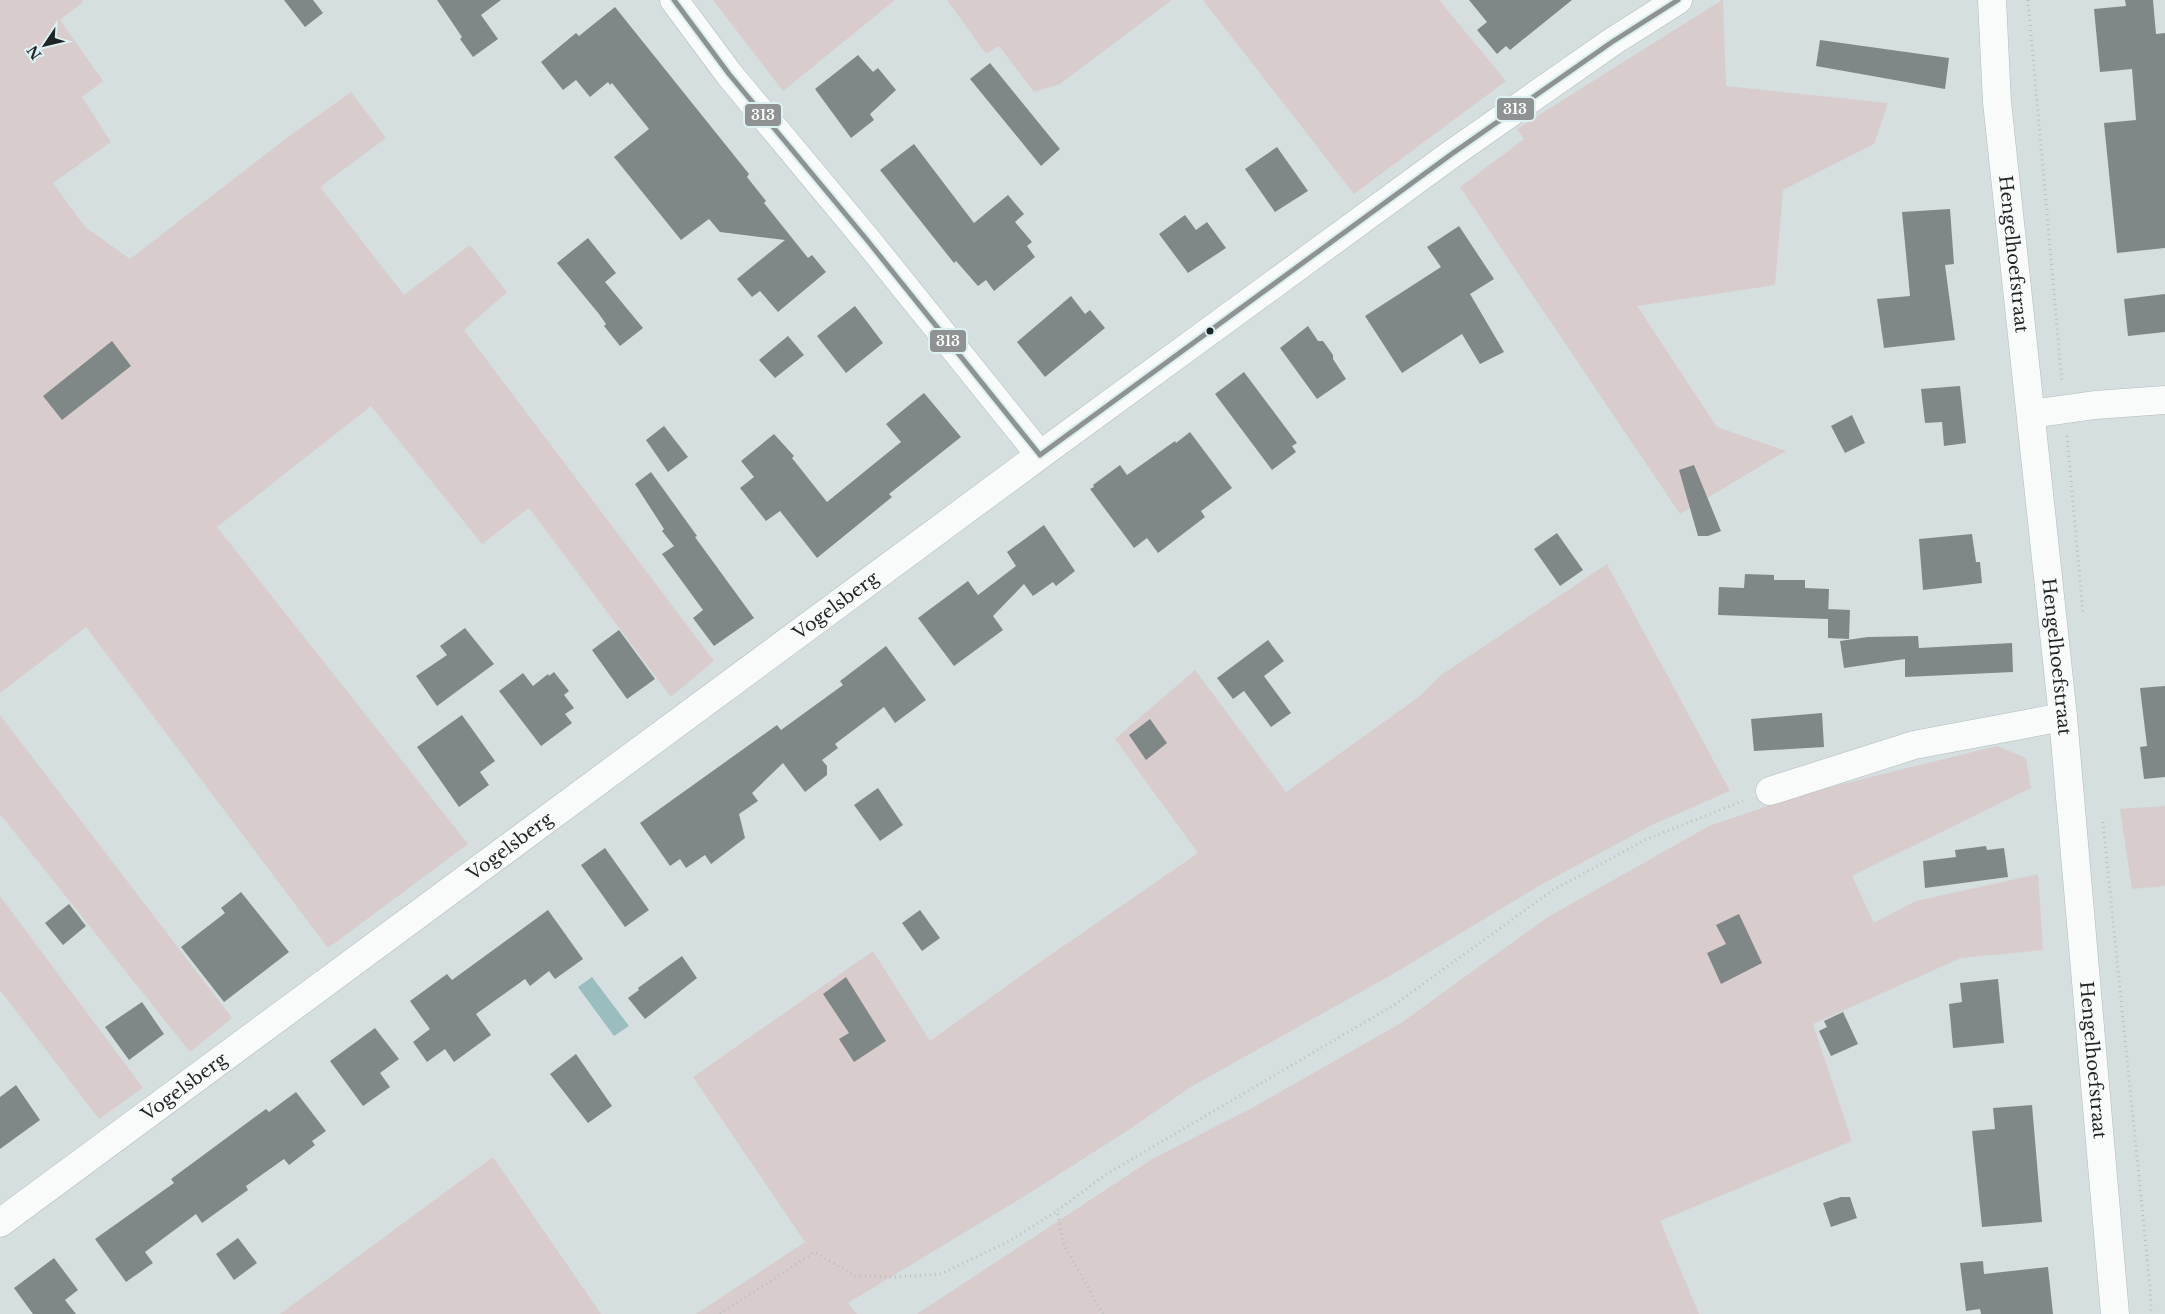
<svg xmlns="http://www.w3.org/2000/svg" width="2165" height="1314" font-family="'Libre Baskerville',serif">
<rect width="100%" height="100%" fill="#d5dfe0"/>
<path fill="#d8cccd" d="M0 0H82L83 2 60 20 103 81 82 97 111 142 53 183 85 227 130 259 284 140 351 92 386 138 320 187 404 295 470 245 507 292 464 330 714 661 671 697 529 508 482 544 371 406 217 527 468 844 328 948 86 627 0 693Z
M713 0H895L783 91Z
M947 0H1172L1060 84 1034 92 999 46 986 54Z
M1203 0H1439L1506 81 1354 194Z
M1722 0H1723L1726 86 1888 103 1874 144 1783 190 1775 285 1637 306 1717 427 1786 451 1680 514 1460 187 1524 139 1517 129Z
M1607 564 1730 791 1654 824 1544 883 1393 974 1189 1088 1130 1129 1028 1194 848 1303 857 1314H696L805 1242 693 1077 873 951 930 1041 1033 967 1198 853 1115 739 1195 670 1286 792 1420 696 1441 675Z
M0 715 232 1018 190 1052 0 814Z
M1997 746 2026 758 2031 788 1852 876 1874 923 1916 901 2038 874 2043 950 1961 958 1813 1024 1852 1141 1660 1221 1699 1314H917L1154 1158 1252 1108 1401 1023 1548 917 1709 826 1806 793Z
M2165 806V886L2132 889 2120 809Z
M0 896 143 1088 99 1119 0 990Z
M493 1157 601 1314H280Z"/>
<path fill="#9abdc0" d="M592 977 629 1026 614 1036 578 987Z"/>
<path fill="#808787" d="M284 0H313L323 13 305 27Z
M437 0H501L481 15 498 39 473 57 460 39 462 37Z
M1469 0H1572L1510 50 1506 46 1497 54 1477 30 1487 22Z
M2125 0H2153L2156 34 2165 33V248L2117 253 2104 123 2136 120 2132 69 2100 72 2094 9 2126 6Z
M615 7 749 174 747 177 766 201 764 203 808 258 812 255 826 272 778 312 760 291 752 297 737 279 785 240 720 232 709 219 681 240 614 157 649 129 612 83 610 85 608 82 590 97 576 80 563 90 541 62 576 33 579 36Z
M1820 40 1949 58 1945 89 1816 66Z
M858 55 873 72 878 68 896 90 870 114 874 120 851 138 815 89Z
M990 63 1060 149 1041 166 970 79Z
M914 144 974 223 1008 195 1024 214 1015 222 1032 242 1027 246 1035 257 994 291 986 280 978 286 956 261 954 263 880 170Z
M1277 147 1308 191 1275 212 1245 169Z
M1950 209 1954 264 1945 265 1955 340 1884 348 1877 299 1910 296 1902 212Z
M1185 215 1196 230 1207 222 1226 248 1188 273 1159 234Z
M1459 226 1494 279 1470 294 1504 352 1480 364 1462 334 1402 373 1365 316 1441 267 1427 247Z
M588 238 616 273 605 282 643 328 620 346 604 326 606 324 599 314 557 263Z
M2165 294V332L2128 336 2124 299Z
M1071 296 1085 314 1090 310 1105 328 1045 377 1017 342Z
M855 306 883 343 846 373 817 336Z
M1308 326 1318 341H1323L1333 355V359L1346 379 1317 399 1280 348Z
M788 336 804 355 775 378 759 360Z
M112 341 131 366 62 420 43 396Z
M1244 372 1297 443 1292 446 1296 452 1272 470 1215 394Z
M1960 386 1966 443 1944 446 1942 422 1925 423 1921 389Z
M924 393 961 437 889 494 892 497 817 558 780 511 766 521 740 488 754 477 741 461 774 434 794 456 792 458 827 502 901 442 886 424Z
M1852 415 1865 443 1845 453 1831 426Z
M664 426 688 457 668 472 646 440Z
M1190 432 1232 488 1201 511 1205 517 1158 553 1147 538 1134 548 1090 489 1094 487 1093 485 1120 465 1127 475 1175 441 1176 443Z
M1694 465 1721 531 1708 536H1698L1679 470Z
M651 472 697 536 695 537 754 618 714 646 693 618 703 610 662 554 674 546 662 531 664 529 635 484Z
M1044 525 1075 571 1056 586 1053 582 1033 596 1024 584 993 616 1003 630 954 666 918 618 968 581 978 595 1016 566 1007 552Z
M1557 533 1583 570 1560 586 1534 549Z
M1972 534 1976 562H1980L1982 583 1923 590 1919 539Z
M1745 574 1774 575V580H1805V588L1829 589 1828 619 1718 615 1719 587 1744 588Z
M1828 609 1850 610 1849 639 1828 638Z
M465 628 494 664 437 706 416 676 447 655 440 646Z
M619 630 655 679 627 699 592 650Z
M1918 636 1919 648 2012 643 2013 672 1905 677V659L1844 668 1840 641 1868 637Z
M1268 640 1284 661 1264 676 1291 713 1271 727 1244 691 1233 699 1217 678Z
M886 646 926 700 895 723 884 707 835 744 838 748 822 760 827 766V775L805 792 783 763 752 793 758 801 739 814 745 838 711 864 705 855 686 868 680 859 670 866 640 823 777 725 781 730 843 685 840 681Z
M554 672 569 691 564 695 574 708 565 714 572 723 541 746 499 691 523 673 533 686 548 674 549 676Z
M2165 686V777L2144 779 2140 747 2147 746 2140 688Z
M1822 713 1824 747 1754 751 1751 719Z
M462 715 495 761 480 772 489 785 459 807 417 747Z
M1150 719 1167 743 1146 760 1129 735Z
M878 788 903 825 880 841 854 805Z
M1986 846 1987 850 2004 848 2008 877 1925 888 1923 861 1956 857 1955 850Z
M605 848 649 910 625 927 581 865Z
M241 892 289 952 224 1002 181 947 225 913 221 908Z
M69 904 86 926 63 945 45 923Z
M548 910 583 959 555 979 549 971 530 986 525 979 476 1014 491 1035 454 1062 445 1049 427 1062 413 1042 430 1029 410 1001 447 974 452 980Z
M920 910 940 938 922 951 902 923Z
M1739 914 1762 963 1721 984 1707 953 1726 944 1716 925Z
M682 956 697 978 645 1019 628 998 639 990 638 988Z
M846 977 886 1041 854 1062 839 1039 849 1033 823 994Z
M1998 979 2004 1043 1953 1048 1949 1004 1962 1002 1960 983Z
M142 1002 164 1034 129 1060 105 1027Z
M1843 1012 1858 1044 1831 1056 1819 1031 1827 1027 1824 1021Z
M375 1028 399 1059 380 1073 390 1087 363 1106 330 1061Z
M576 1054 612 1106 588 1123 550 1074Z
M16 1085 40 1120 0 1149V1097Z
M296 1092 326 1131 312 1141 315 1145 289 1165 284 1159 246 1186 248 1190 202 1223 196 1214 145 1252 153 1263 126 1282 95 1239 174 1183 171 1179 266 1109 269 1112Z
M2032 1105 2042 1222 1982 1227 1972 1131 1995 1129 1993 1108Z
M1841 1197H1850L1857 1218 1831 1227 1823 1203Z
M238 1238 257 1263 234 1280 216 1254Z
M54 1258 78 1290 65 1300 76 1314H33L14 1288Z
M1983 1261 1984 1274 2048 1267 2053 1314H1981L1980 1309 1966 1311 1960 1263Z"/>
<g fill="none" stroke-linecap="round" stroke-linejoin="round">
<defs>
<g id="minor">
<path d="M674 0 729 74 867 240 1040 455"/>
<path id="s1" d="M1992 0 1997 102 2063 717 2115 1314"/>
<path d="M2032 414 2095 405 2165 400"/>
<path d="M1770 791 1914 745 2063 717"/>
<path id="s2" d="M0 1223 1040 455 1453 153 1612 42 1678 0"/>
</g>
</defs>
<use href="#minor" stroke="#b3bbbc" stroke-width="29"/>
<path stroke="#bbbfbf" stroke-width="3" stroke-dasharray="1 4" stroke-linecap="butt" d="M2028 0 2062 383
M2067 436 2083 614
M2103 822 2150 1286 2151 1314
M720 1314 815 1252 855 1276 895 1277 941 1274 1011 1240 1057 1211
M1103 1314 1064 1245 1057 1211 1105 1175 1394 1005 1553 890 1647 839 1743 801"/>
<use href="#minor" stroke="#f9fafa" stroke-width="28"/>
<defs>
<path id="bus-1" d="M674 0 729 74 867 240 1040 455
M1040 455 1453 153 1612 42 1678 0"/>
</defs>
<use href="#bus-1" stroke="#ddf0f2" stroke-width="9"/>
<use href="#bus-1" stroke="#8e9292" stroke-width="5"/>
</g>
<circle fill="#1e2526" stroke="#ddf0f2" stroke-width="2" cx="1210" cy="331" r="4.5"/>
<g text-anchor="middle" stroke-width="5" stroke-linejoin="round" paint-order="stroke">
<g font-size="18" fill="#1e2526" stroke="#ddf0f2">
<text dy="6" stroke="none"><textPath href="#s1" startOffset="255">Hengelhoefstraat</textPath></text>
<text dy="6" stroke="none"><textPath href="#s2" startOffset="1039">Vogelsberg</textPath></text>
<text dy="6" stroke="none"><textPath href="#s1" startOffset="660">Hengelhoefstraat</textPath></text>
<text dy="6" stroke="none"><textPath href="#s2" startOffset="634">Vogelsberg</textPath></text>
<text dy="6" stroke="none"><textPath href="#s1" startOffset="1065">Hengelhoefstraat</textPath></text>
<text dy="6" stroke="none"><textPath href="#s2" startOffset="229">Vogelsberg</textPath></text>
</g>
</g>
<g stroke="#ddf0f2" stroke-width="2">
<rect x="1496" y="97" width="39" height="24" rx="5" fill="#8e9292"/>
<rect x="744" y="103" width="38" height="24" rx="5" fill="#8e9292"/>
<rect x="929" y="329" width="38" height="24" rx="5" fill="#8e9292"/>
</g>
<g font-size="14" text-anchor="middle" font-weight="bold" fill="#fff">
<text x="1515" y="114">313</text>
<text x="763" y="120">313</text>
<text x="948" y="346">313</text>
</g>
<g transform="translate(45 45) rotate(235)" stroke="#ddf0f2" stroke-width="4" paint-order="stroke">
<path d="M0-4L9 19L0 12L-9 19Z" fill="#1e2526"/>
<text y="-8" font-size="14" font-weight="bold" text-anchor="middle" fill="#1e2526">N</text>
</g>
</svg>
